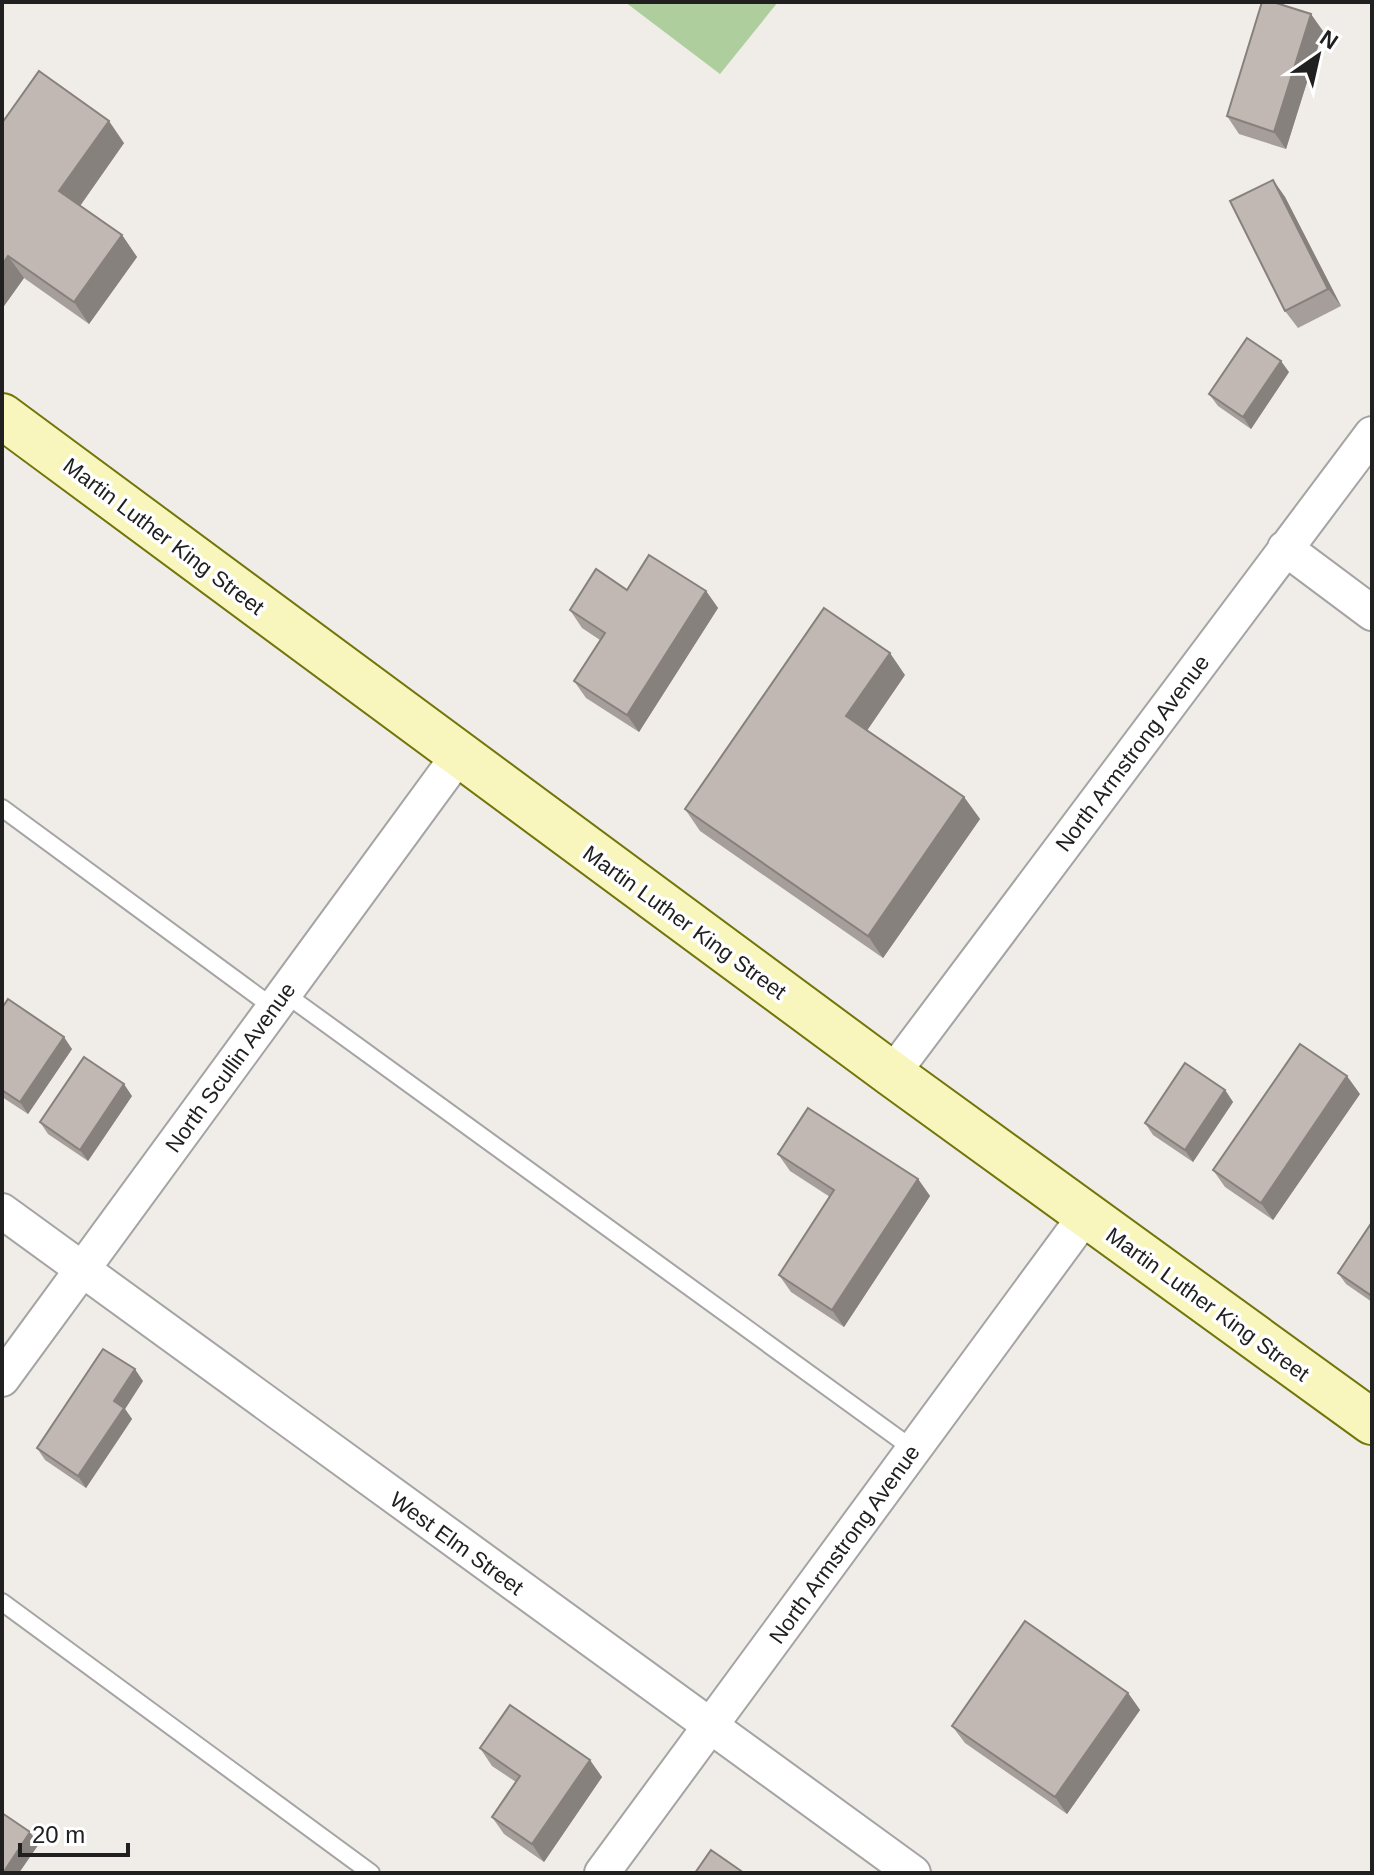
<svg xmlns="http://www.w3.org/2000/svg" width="1374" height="1875" font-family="Arial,sans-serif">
<rect width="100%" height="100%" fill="#f0ece7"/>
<path fill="#afce9d" d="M625 2H778L720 74Z"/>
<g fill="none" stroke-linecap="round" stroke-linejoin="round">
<defs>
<path id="lane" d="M2 808 274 1008
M284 993 913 1449
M2 1602 371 1873"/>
<path id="street" d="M1285 548 1372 613
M892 1074 1372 434
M2 1211 913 1873
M2 1379 459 755
M602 1873 1086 1215"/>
<path id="secondary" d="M2 416 892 1074 1372 1422"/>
</defs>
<use href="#lane" stroke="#a4a4a4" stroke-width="20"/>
<use href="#street" stroke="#a4a4a4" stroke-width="38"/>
<use href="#secondary" stroke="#727509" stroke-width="48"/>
<use href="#lane" stroke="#fff" stroke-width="16"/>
<use href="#street" stroke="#fff" stroke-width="34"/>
<use href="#secondary" stroke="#f8f6bd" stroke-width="44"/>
</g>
<path fill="#a69e9a" d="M1323 31 1286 149 1239 134 1227 116Z
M2 123 124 143 80 206 122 235 137 257 89 324 24 278 4 306 2 304Z
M1273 180 1285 197 1341 306 1298 328 1285 311Z
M1289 372 1251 429 1218 406 1209 394Z
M627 590 706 591 718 608 639 732 586 698 574 681 600 640 582 628 570 610Z
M905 675 867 730 964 797 980 819 883 958 700 831 685 809Z
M2 1008 72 1049 28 1114 2 1097Z
M1225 1090 1233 1102 1193 1162 1153 1135 1145 1123Z
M1360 1094 1273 1220 1225 1187 1213 1170Z
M132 1096 88 1161 48 1134 40 1122Z
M778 1154 918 1179 930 1196 844 1327 791 1292 779 1275 830 1197 790 1171Z
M1372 1222V1302L1346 1284 1338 1273Z
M143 1381 125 1409 132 1419 86 1488 45 1460 37 1448Z
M1128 1693 1140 1710 1067 1814 965 1743 952 1726Z
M480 1748 602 1777 544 1862 504 1834 492 1817 516 1782 492 1766Z"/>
<path fill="#87817d" d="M1311 14 1323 31 1286 149 1274 132Z
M109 121 124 143 75 213 59 191Z
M1273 180 1285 197 1341 306 1328 289Z
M122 235 137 257 89 324 74 302Z
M8 256 24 278 4 306 2 302V265Z
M1281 361 1289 372 1251 429 1243 417Z
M706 591 718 608 639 732 627 715Z
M890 653 905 675 862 738 846 716Z
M964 797 980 819 883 958 868 936Z
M64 1037 72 1049 28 1114 20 1102Z
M1347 1076 1360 1094 1273 1220 1261 1203Z
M124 1084 132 1096 88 1161 80 1150Z
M1225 1090 1233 1102 1193 1162 1185 1150Z
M918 1179 930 1196 844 1327 832 1310Z
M135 1369 143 1381 125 1409 132 1419 86 1488 78 1476 114 1401Z
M1128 1693 1140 1710 1067 1814 1055 1797Z
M590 1760 602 1777 544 1862 532 1844Z
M30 1832 39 1844 19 1873H3Z"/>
<path fill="#c1b8b3" stroke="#87817d" stroke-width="2" d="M1262 2H1273L1311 14 1274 132 1227 116Z
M39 71 109 121 59 191 122 235 74 302 8 256 2 265V123Z
M1273 180 1328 289 1285 311 1230 201Z
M1247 338 1281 361 1243 417 1209 394Z
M649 555 706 591 627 715 574 681 605 633 570 610 596 569 627 590Z
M824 608 890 653 846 716 964 797 868 936 685 809Z
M8 999 64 1037 20 1102 2 1090V1008Z
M1300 1044 1347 1076 1261 1203 1213 1170Z
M84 1057 124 1084 80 1150 40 1122Z
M1185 1063 1225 1090 1185 1150 1145 1123Z
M808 1108 918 1179 832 1310 779 1275 834 1190 778 1154Z
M1372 1222V1296L1338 1273Z
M103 1349 135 1369 114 1401 124 1408 78 1476 37 1448Z
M1025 1621 1128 1693 1055 1797 952 1726Z
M510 1705 590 1760 532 1844 492 1817 520 1776 480 1748Z
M2 1813 30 1832 3 1873H2Z
M711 1850 744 1873H695Z"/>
<g text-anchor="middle" stroke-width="7" stroke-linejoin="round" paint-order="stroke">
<g font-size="22" fill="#202020" stroke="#fff">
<text transform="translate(164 536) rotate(37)" y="8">Martin Luther King Street</text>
<text transform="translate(1132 753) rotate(-53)" y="8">North Armstrong Avenue</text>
<text transform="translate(685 922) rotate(36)" y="8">Martin Luther King Street</text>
<text transform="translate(230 1067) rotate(-54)" y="8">North Scullin Avenue</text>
<text transform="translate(1208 1304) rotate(36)" y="8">Martin Luther King Street</text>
<text transform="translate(457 1543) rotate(36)" y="8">West Elm Street</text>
<text transform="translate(844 1544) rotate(-54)" y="8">North Armstrong Avenue</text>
</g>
</g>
<rect width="1374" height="1875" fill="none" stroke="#202020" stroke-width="8"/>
<g transform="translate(1318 56) rotate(34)" stroke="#ffffff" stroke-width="6" paint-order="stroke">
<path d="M0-6L14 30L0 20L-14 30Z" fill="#202020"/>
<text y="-12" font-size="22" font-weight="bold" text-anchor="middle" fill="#202020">N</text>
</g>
<path d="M20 1843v12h108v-12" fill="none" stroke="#202020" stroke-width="4"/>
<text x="32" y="1843" font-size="24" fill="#202020" stroke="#ffffff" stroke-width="6" paint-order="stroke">20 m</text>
</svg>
